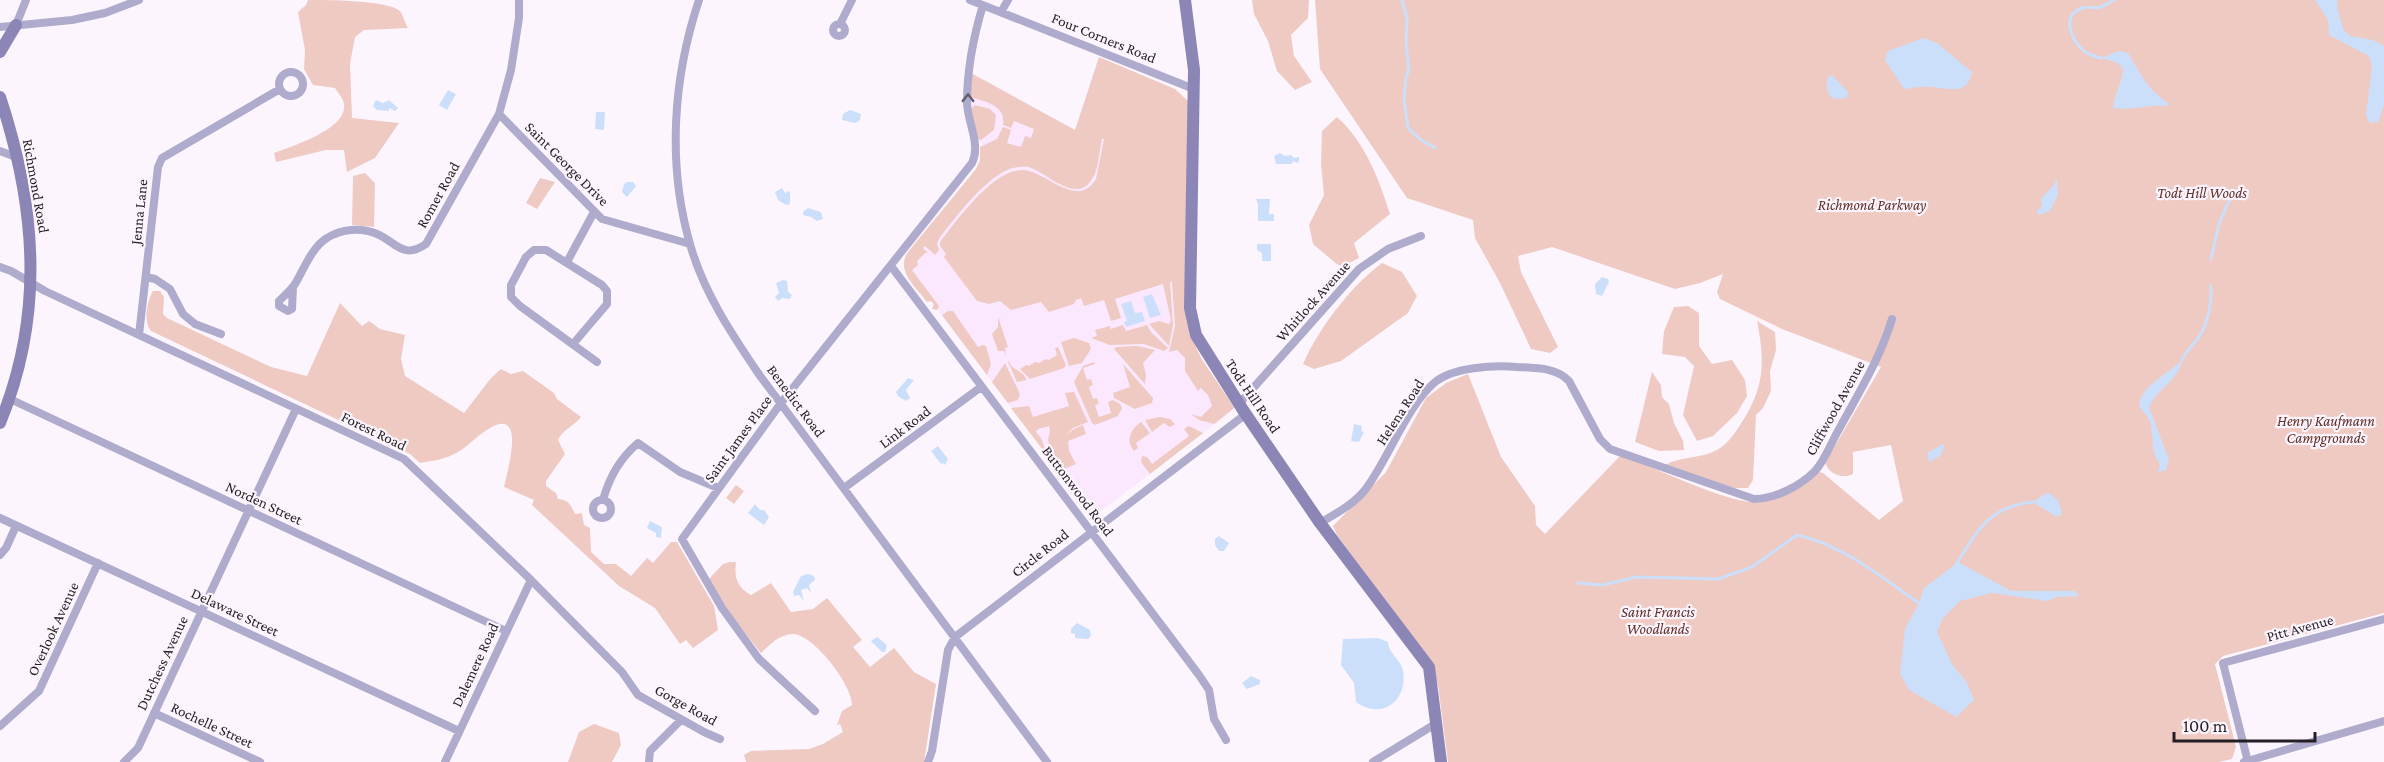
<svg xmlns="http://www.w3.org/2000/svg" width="2384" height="762" font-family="'Crimson Pro',serif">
<rect width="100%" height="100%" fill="#fdf5fe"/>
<path fill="#fce8fe" d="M1114 67 1185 328 1231 412 1093 517 910 273 909 260 983 169V146L978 139 971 109V73L1075 130Z"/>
<path fill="#eecac3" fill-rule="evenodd" d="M308 0C327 0 387 0 400 11 403 15 405 23 408 28L364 30 355 37 350 64 352 118 399 123 375 158 347 172 344 150H326L276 162 274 153C292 146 347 129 344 105 344 99 338 93 335 88L313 85 304 69 305 50 298 12 306 5Z
M1252 0H1309L1308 18 1291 35 1294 56 1312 82 1295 90 1277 71 1268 41 1254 14Z
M1315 0H2384V613L2223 656 2215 664 2236 747 2232 759 2219 762H1448L1438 685 1430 660 1337 535 1333 526 1386 472 1426 398 1446 383 1468 374 1501 457 1535 506 1536 525 1545 534 1620 456C1655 466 1731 507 1763 502L1819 472 1823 473 1879 520 1903 501 1891 445 1853 452V474C1843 479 1830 475 1825 463L1881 367 1782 329 1720 299 1717 292 1723 274 1700 283 1675 289 1552 247 1518 256 1521 272 1558 347 1550 353 1531 349 1500 283 1475 238 1473 220 1407 198 1320 69Z
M1099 57 1175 89 1188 101 1190 333 1201 358 1234 407 1233 409 1214 424 1199 420 1191 414 1201 417 1212 406 1208 395 1201 388 1198 391 1185 371V358L1177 350 1169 352 1175 326 1172 282H1170L1173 325 1169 346 1149 324 1159 321 1169 324 1171 320 1163 284 1115 299 1121 318 1111 321 1104 300 1084 306 1081 298 1076 300 1074 304 1049 312 1041 302 1011 310 1000 301 989 304 977 301 944 257 946 254 940 246V242C957 220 993 170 1022 170 1044 169 1077 211 1096 179L1104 139H1102C1099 151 1099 169 1092 179 1077 205 1047 173 1031 168 1026 166 1019 167 1013 168 988 174 956 217 940 237L937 243 939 250 935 255 925 246 923 248 928 253H925L917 261 918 265 912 270 939 306 937 310 932 309 934 304 931 301 927 302C916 287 895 271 908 252L976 169 980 160V147L997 139 1003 127 1011 130 1007 143 1021 147 1025 136 1031 138 1034 129 1014 121 1011 128 1003 125C1006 105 986 102 970 97L971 73 1075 130Z
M975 105 990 109 996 115 994 130 981 140 978 139 971 109Z
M1337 117C1365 142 1379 179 1390 214L1354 243 1359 258 1343 266 1338 265 1313 244 1309 225 1324 195 1321 164 1322 131Z
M365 173 375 183 374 227 352 225 353 176Z
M540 178 555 182 537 209 526 203Z
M1382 263 1402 272 1417 296 1408 313 1341 361 1314 369 1303 364C1319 328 1350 287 1382 263Z
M153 291H160L164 297 163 314 167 318 271 367 307 376 340 303 362 326 369 321 380 329 405 335 401 359 405 376 464 413 491 378 501 369 511 374 523 371 554 393 557 399 581 417C574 426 562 430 558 440L565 454 546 481V486L556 493 558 499C569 500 570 504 575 514L582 513 584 525 590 528 591 552 604 564H616L631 576 647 558 653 563 671 542H677L714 606 718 630 693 648 686 640 680 644 655 608 619 586 532 505 534 500 504 487C507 472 527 407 490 428 476 436 466 449 452 455 442 460 431 461 420 463L410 454 151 331C143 322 147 301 153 291Z
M1688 306 1699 313V346L1712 364 1732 360 1745 380 1747 396 1737 413 1713 436 1697 441 1683 415 1694 366 1685 357 1662 354 1664 331 1674 307Z
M948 311H953L978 347 983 345 986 346 991 364 987 375 942 315Z
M1002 316 999 320 1008 347 1005 348 1006 356 1004 351H998L992 334 998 327V320Z
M1757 321 1775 332 1776 350 1770 371 1771 391 1763 408 1756 415 1753 480 1748 488H1735L1713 482 1665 465C1680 456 1701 459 1717 450 1729 443 1735 433 1742 422 1765 386 1765 362 1757 321Z
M1123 325 1126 331 1147 325 1151 332 1168 348 1164 351 1144 344 1110 345 1091 338 1097 336 1095 330 1110 326 1111 329Z
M1074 338 1089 343 1091 349 1082 363 1069 366 1061 342Z
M1137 346 1155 350 1143 363 1146 375 1145 384 1114 349 1116 347Z
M1058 347 1066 365 1064 368 1030 379 1020 369 1026 365 1029 366 1035 362 1039 363 1046 359 1049 360 1057 355 1055 348Z
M1009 361 1011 366 1023 374 1027 380 1017 382 1008 362Z
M1094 362 1095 364 1083 368 1087 380 1091 379 1093 385 1089 387 1093 399 1097 398 1099 404 1095 405 1099 417 1111 413 1108 402 1113 400 1120 404 1122 408 1118 416 1095 425 1092 423 1074 382 1083 366Z
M1005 363 1020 394 1018 400 1008 403 992 382Z
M1123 364 1153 398 1152 403 1135 409 1114 398 1113 393 1130 387Z
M1652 372 1661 385 1662 397 1669 404 1674 423 1683 441 1684 450 1659 451 1635 442Z
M1074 392 1088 422 1073 428 1065 436 1074 429 1083 425 1086 434 1068 441 1069 451 1076 464 1059 471 1011 408 1029 406 1033 417 1069 406 1065 393ZM1049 426 1050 431 1048 440 1051 454 1046 452 1041 438 1036 432 1038 429Z
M1160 417 1170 419 1175 424 1170 427 1164 423 1152 432 1145 420Z
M1141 422 1150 433 1136 443 1138 448 1134 451C1125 440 1131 429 1141 422Z
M1189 426 1203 433 1150 474 1141 462 1142 456 1147 457 1152 464 1189 436 1184 429Z
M736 485 744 491 734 504 726 498Z
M730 562H736C734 578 737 587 751 595L771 583 791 612 813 609 827 598 862 640 853 647 870 667 894 648 914 672 936 684 924 762H746L744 755 751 751 809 749 823 744 843 732 840 724 837 725 842 711 852 705C853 686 813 633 792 634 778 635 770 645 761 653L730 614 709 579 723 564Z
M594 724 619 733 621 745 612 762H568L579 732Z"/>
<path fill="#cbdffa" d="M2315 0H2338L2337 7 2343 29 2350 36 2373 40 2384 46V105L2378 122 2370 123 2366 116 2372 66 2369 56 2329 35 2328 20Z
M1923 38 1937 43 1972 72C1968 95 1951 89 1933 87 1924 86 1913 88 1904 89L1885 60 1888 51Z
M2119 51 2128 53C2144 79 2144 85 2169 104L2166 106C2148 104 2129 111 2113 108 2114 94 2122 84 2123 69L2118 63 2102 58Z
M1832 75 1848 92 1847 98 1834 99C1826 93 1826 85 1828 77Z
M448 90 456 94 447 110 439 105Z
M376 100 383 103 389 100 398 108 395 111 389 108V111L377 110 373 106Z
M850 110 861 114 860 120 855 123 842 120 843 114Z
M596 112H605L604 130 595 129Z
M1280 153 1285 156 1291 155 1294 158 1299 157V161L1297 163 1294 161 1291 164H1276L1274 156Z
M2057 178 2058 195 2050 211 2039 215 2037 211 2042 205 2041 198 2054 185Z
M627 182H633L636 186 627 197 622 192 624 184Z
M782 188 786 194 787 191 790 192V204L786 205 778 200 775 192Z
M1256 199H1270L1269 214H1274V221H1258V204Z
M808 208 821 212 823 219 817 221 811 217 803 215V212Z
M1257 244H1271V261H1262V253L1257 250Z
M1602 277 1608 279 1609 282 1602 296 1596 294 1595 284Z
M783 280 787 281 788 292 792 295 790 299 782 298 778 301 775 297 779 293 776 283Z
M1152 294 1161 315 1150 318 1143 297Z
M1131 301 1135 313 1142 312 1145 321 1126 327 1124 322 1127 321 1121 304Z
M2182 360C2179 380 2158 388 2149 407L2169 460 2166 470 2158 472 2160 464C2150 453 2154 435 2150 422 2148 415 2142 412 2139 405 2141 385 2169 374 2182 360Z
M908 378 914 380 906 390 910 398 906 401 898 396 896 392Z
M1354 424 1362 426 1361 431 1364 432 1359 442 1351 441Z
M1943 444 1944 446 1941 455 1929 462 1927 453Z
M938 446 948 459 945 465 943 463 941 464 931 451Z
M2048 492 2058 500 2062 513 2060 516H2055L2033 502Z
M755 504 760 510H764L769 517 764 525 748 513Z
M650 521 662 527 661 538 656 537V533L647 528Z
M1219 536 1229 543 1224 551H1219L1215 545V539Z
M1958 562 2011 591H2075L2079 596 2057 597 2047 601 1992 593 1960 601 1943 618 1937 632 1952 664 1967 683 1974 700 1956 717 1909 690 1900 674 1905 629 1919 603 1924 588Z
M808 574 814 576 815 580 809 585 811 593 807 588 801 590 804 601 799 595 794 596 793 592 801 576Z
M1077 623 1090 630 1091 636 1088 639 1075 638V634L1071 633V629Z
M877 637 887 645 885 652H882L871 641Z
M1378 638 1388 642C1388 653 1401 659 1403 671 1408 700 1382 721 1356 702L1354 683 1341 665 1343 639Z
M1251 676 1260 680V684L1247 689 1242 683Z"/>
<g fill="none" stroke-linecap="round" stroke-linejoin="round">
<path stroke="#cbdffa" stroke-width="3" d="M1402 0 1407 19 1406 44 1409 68 1406 78 1404 100 1408 128 1421 140 1435 148
M2102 58C2097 57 2089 55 2084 51 2072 41 2060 16 2082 8 2088 6 2095 9 2101 7 2106 5 2110 2 2114 0
M2211 259 2219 224 2232 193
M2182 360C2186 351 2193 345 2199 337 2208 323 2212 302 2211 286
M1957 563C1977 530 1991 506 2033 502
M1578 583 1602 585 1637 577 1718 579 1752 567 1797 535C1843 545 1881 577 1919 603L1920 605"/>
<path stroke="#aeabcc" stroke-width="8" d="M699 0C673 78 667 164 690 244 703 291 731 333 758 373L1047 762
M970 0 1194 89
M1001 12 1008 0
M833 30a6 6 0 1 1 12 0a6 6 0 1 1-12 0Z
M840 24 852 0
M16 25 26 0
M0 27 72 20 105 13 139 0
M279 84a12 12 0 1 1 24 0a12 12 0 1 1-24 0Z
M499 114 602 219 690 244
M0 151 18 158
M567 262 594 212
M891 266 1199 675 1209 690 1214 719 1226 740
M0 267 11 271 45 291 404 459 531 580 622 672 638 695 704 732 720 739
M146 277 155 279 170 289 183 314 195 324 221 334
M293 287 292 309 288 311 279 306V301C285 295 291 290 295 284 304 269 312 247 327 238 341 229 361 227 377 234 396 242 403 260 426 244L499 114 511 70 519 18V0
M139 335 158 167 162 158 280 89
M573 344 607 304V291L602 285 546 250H534L526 257 511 285V297L520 306 597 362
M10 399 506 631
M1239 404 1359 269 1388 249 1421 236
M844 488 981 387
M603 500C609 478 619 459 638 443L680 472 718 488
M593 509a9 9 0 1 1 18 0a9 9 0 1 1-18 0Z
M0 518 459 731
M1320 523C1335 514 1354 504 1365 490 1388 460 1407 406 1434 383 1452 367 1494 365 1517 367 1535 368 1556 367 1569 381L1600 439 1610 449 1754 499C1775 499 1800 486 1815 471 1825 460 1831 443 1838 431 1858 394 1880 359 1892 319
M0 555 6 548 16 526
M815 711 759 659 722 608 682 539 781 403 972 163C981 144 968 124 967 103 967 69 973 38 983 5
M154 713 260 762
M0 726 39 691 98 563
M124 762 138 748 296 409
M445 762 531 580
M649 762 650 751 681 720
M928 762 932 751 948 650 955 637 1246 414
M1373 762 1437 723
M2244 762 2384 721
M2248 762 2223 663 2384 619"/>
<path stroke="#8b86b5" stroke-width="12" d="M1185 0 1194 70 1190 308 1196 335 1243 410 1320 523 1429 667 1441 762
M0 52 16 25
M0 97C36 206 45 314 0 423"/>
</g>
<defs><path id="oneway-chevron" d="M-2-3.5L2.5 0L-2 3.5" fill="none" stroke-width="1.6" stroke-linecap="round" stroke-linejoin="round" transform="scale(1.5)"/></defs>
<use stroke="#625e70" href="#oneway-chevron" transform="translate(968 98) rotate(-90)"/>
<g text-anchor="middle" stroke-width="4.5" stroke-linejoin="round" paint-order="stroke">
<g font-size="15" fill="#241f24" stroke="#fdf5fe">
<text transform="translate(1104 38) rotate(22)" y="5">Four Corners Road</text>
<text transform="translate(567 164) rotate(45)" y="5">Saint George Drive</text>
<text transform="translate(36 186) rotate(80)" y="5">Richmond Road</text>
<text transform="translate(438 195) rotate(-61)" y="5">Romer Road</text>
<text transform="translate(139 212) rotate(-84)" y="5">Jenna Lane</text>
<text transform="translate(1313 301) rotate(-48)" y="5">Whitlock Avenue</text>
<text transform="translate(1253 396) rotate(56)" y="5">Todt Hill Road</text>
<text transform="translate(796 401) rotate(53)" y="5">Benedict Road</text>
<text transform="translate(1835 408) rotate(-61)" y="5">Cliffwood Avenue</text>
<text transform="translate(1400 412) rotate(-57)" y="5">Helena Road</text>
<text transform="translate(905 427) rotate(-37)" y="5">Link Road</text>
<text transform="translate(374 431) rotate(26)" y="5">Forest Road</text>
<text transform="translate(738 439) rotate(-54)" y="5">Saint James Place</text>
<text transform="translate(1078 491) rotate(53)" y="5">Buttonwood Road</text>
<text transform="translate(264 503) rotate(25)" y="5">Norden Street</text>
<text transform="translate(1040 553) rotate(-38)" y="5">Circle Road</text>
<text transform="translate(235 612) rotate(25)" y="5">Delaware Street</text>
<text transform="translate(2300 628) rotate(-15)" y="5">Pitt Avenue</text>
<text transform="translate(53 629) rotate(-65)" y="5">Overlook Avenue</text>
<text transform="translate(162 663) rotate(-65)" y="5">Dutchess Avenue</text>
<text transform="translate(475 665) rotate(-65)" y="5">Dalemere Road</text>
<text transform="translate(686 705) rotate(29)" y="5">Gorge Road</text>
<text transform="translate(212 725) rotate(25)" y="5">Rochelle Street</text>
</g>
<g font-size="15" font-style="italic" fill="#5f2e26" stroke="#fdf5fe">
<text x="2202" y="198">Todt Hill Woods</text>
<text x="1872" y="210">Richmond Parkway</text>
<text x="2326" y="426">Henry Kaufmann<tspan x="2326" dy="17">Campgrounds</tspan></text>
<text x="1658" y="617">Saint Francis<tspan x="1658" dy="17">Woodlands</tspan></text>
</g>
</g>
<path d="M2174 732v9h141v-9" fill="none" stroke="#241f24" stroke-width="3"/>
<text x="2183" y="732" font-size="18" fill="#241f24" stroke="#fdf5fe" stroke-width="4.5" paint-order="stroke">100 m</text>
</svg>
